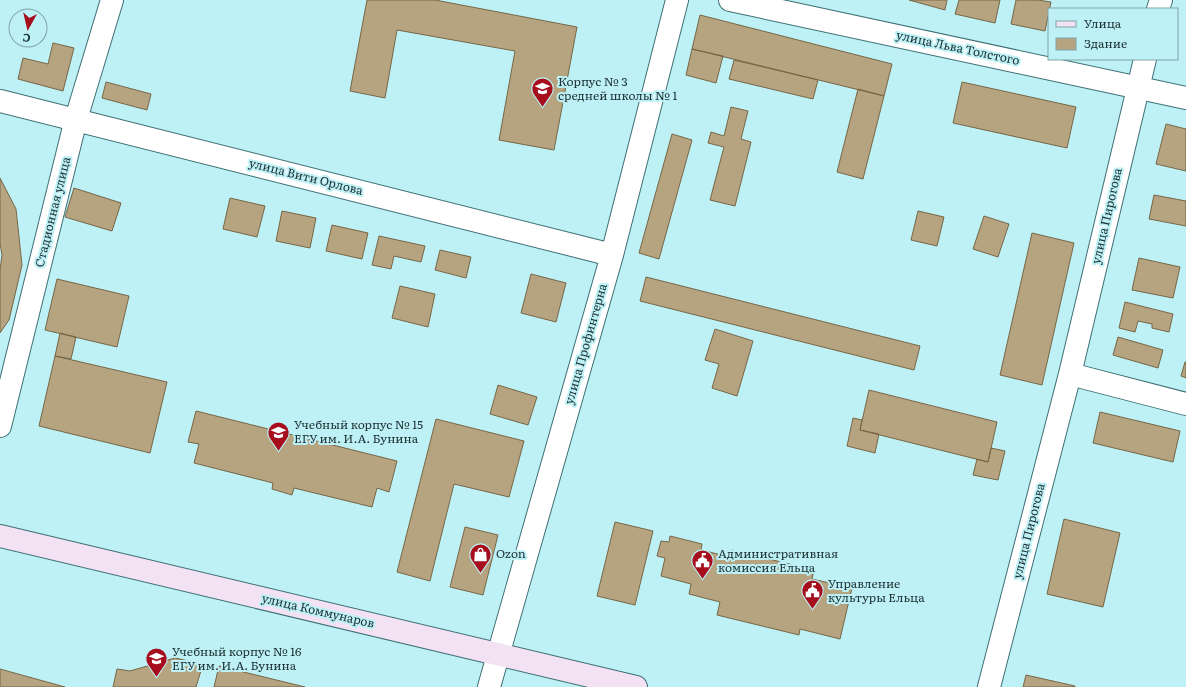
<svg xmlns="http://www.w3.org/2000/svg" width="1186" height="687" font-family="Literata,serif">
<rect width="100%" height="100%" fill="#bef1f6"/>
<path fill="#b6a481" stroke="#766645" d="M367 0H435L577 27 554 150 499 140 515 51 397 30 385 98 350 91Z
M909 0H947L945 10Z
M959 0H1000L995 23 955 14Z
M1016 0H1038L1051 2 1045 31 1011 24Z
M700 15 892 64 884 96 692 49Z
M53 43 74 48 63 91 18 79 23 58 48 64Z
M692 49 723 56 716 83 686 75Z
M734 60 818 80 813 99 729 79Z
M106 82 151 94 147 110 102 98Z
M962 82 1076 107 1067 148 953 123Z
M858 89 884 96 863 179 837 172Z
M731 107 748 111 741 139 751 142 735 206 710 200 724 147 708 143 711 132 724 136Z
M1166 124 1186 129V171L1156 164Z
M672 134 692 140 659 259 639 253Z
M0 178 16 209 22 265 9 320 0 333V270L2 255 0 243Z
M74 188 121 203 112 231 65 217Z
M1154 195 1186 201V226L1149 219Z
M230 198 265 206 257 237 223 229Z
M282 211 316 218 310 248 276 241Z
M918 211 944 217 937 246 911 240Z
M984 216 1009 224 998 257 973 249Z
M332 225 368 233 362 259 326 251Z
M1032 233 1074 243 1042 385 1000 375Z
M379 236 425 246 421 262 394 256 391 269 372 265Z
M440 250 471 257 466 278 435 270Z
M1139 258 1180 267 1173 298 1132 290Z
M531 274 566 283 556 322 521 313Z
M646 277 920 346 914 370 640 301Z
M57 279 129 296 117 347 45 330Z
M400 286 435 294 428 327 392 318Z
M1125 302 1173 314 1169 332 1152 328V324L1138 321 1135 332 1119 328Z
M715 329 753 341 737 396 712 388 719 364 705 360Z
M60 333 76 337 71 359 55 356Z
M1118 337 1163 350 1158 368 1113 355Z
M55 356 167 382 150 453 39 426Z
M1185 362H1186V378L1181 376Z
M498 385 537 397 528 425 490 414Z
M869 390 997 422 988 462 860 430Z
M196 411 397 461 389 492 377 488 372 507 294 488 292 495 272 489 273 483 194 463 199 444 188 442Z
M1100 412 1180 431 1173 462 1093 443Z
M853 418 862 420 860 430 879 434 875 453 847 446Z
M436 419 524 441 509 497 454 484 430 581 397 572Z
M991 448 1005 451 998 480 973 475 977 459 988 462Z
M1064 519 1120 533 1103 607 1047 594Z
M615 522 653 531 635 605 597 596Z
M465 527 498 535 483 595 450 587Z
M670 536 702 544 701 550 730 557 732 550 814 570 812 579 852 588 840 639 800 629 799 635 717 615 720 602 689 594 691 584 661 576 665 558 657 556 661 541 669 542Z
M175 658 203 664 196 687H113L117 669 130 671Z
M219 666 305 687H214Z
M0 669 65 687H0Z
M1026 675 1075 686V687H1023Z"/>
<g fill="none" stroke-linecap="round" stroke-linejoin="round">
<defs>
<path id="street" d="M730 0 1186 98
M1158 9 1161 0
M0 101 612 255
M1070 374 1186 404
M0 426 76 119 112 0
M489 687 612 255 677 0
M989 687 1070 374 1145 59"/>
<path id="secondary" d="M0 536 636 687"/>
</defs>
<use href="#street" stroke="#3f6f74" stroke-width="24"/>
<use href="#secondary" stroke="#3f6f74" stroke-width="24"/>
<use href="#street" stroke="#fff" stroke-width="22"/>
<use href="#secondary" stroke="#f3e2f4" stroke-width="22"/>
</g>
<defs>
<symbol id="school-pin" viewBox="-11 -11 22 30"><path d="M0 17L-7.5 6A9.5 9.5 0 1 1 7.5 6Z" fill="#a60e1e" stroke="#bef1f6"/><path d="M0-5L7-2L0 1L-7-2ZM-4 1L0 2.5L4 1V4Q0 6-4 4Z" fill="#fff"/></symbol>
<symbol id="university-pin" viewBox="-11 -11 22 30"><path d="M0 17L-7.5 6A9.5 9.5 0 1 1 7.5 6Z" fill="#a60e1e" stroke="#bef1f6"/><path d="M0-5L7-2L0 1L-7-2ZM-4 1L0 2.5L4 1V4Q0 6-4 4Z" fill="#fff"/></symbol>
<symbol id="shop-pin" viewBox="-11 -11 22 30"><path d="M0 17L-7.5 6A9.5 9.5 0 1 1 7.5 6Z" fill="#a60e1e" stroke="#bef1f6"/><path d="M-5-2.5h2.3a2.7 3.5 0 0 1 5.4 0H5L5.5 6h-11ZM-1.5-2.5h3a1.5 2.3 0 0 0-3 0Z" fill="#fff"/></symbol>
<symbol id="civic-pin" viewBox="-11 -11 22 30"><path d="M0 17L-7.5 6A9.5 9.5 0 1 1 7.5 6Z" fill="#a60e1e" stroke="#bef1f6"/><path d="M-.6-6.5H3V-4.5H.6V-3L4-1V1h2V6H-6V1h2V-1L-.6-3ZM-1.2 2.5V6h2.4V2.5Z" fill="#fff"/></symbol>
</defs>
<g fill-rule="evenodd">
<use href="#school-pin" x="530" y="76" width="25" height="34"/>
<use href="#university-pin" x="266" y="420" width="25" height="34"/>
<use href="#shop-pin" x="468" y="542" width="25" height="34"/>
<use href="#civic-pin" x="690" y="548" width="25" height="34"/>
<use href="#civic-pin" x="800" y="578" width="25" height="34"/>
<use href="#university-pin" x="144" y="646" width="25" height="34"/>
</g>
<g text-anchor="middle" stroke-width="4" stroke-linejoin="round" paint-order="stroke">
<g font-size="12" fill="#1d3133" stroke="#bef1f6">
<text transform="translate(958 48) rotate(12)" y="4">улица Льва Толстого</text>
<text transform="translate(306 177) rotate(14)" y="4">улица Вити Орлова</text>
<text transform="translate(53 212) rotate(-76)" y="4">Стадионная улица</text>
<text transform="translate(1107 216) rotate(-77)" y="4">улица Пирогова</text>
<text transform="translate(586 344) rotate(-74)" y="4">улица Профинтерна</text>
<text transform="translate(1029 531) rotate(-76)" y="4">улица Пирогова</text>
<text transform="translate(318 611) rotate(13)" y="4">улица Коммунаров</text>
</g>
<g font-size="12" fill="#1d3133" stroke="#bef1f6" text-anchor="start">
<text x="558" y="86">Корпус № 3<tspan x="558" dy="14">средней школы № 1</tspan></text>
<text x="294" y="429">Учебный корпус № 15<tspan x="294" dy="14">ЕГУ им. И.А. Бунина</tspan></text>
<text x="496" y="558">Ozon</text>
<text x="718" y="558">Административная<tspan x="718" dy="14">комиссия Ельца</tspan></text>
<text x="828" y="588">Управление<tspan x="828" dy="14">культуры Ельца</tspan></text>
<text x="172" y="656">Учебный корпус № 16<tspan x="172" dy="14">ЕГУ им. И.А. Бунина</tspan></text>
</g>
</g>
<rect x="1048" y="8" width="130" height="52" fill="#bef1f6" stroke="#7ea4a8"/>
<rect x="1056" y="21" width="20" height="6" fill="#f3e2f4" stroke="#7ea4a8"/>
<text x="1084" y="28" font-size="12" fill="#1d3133">Улица</text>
<rect x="1056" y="38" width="20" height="12" fill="#b6a481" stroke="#7ea4a8"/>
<text x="1084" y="48" font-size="12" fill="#1d3133">Здание</text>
<g transform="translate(28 28) rotate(188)"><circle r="19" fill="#bef1f6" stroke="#7ea4a8"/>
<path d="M0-3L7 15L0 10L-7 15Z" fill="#a60e1e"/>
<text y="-6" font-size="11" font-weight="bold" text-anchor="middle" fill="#1d3133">С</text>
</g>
</svg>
